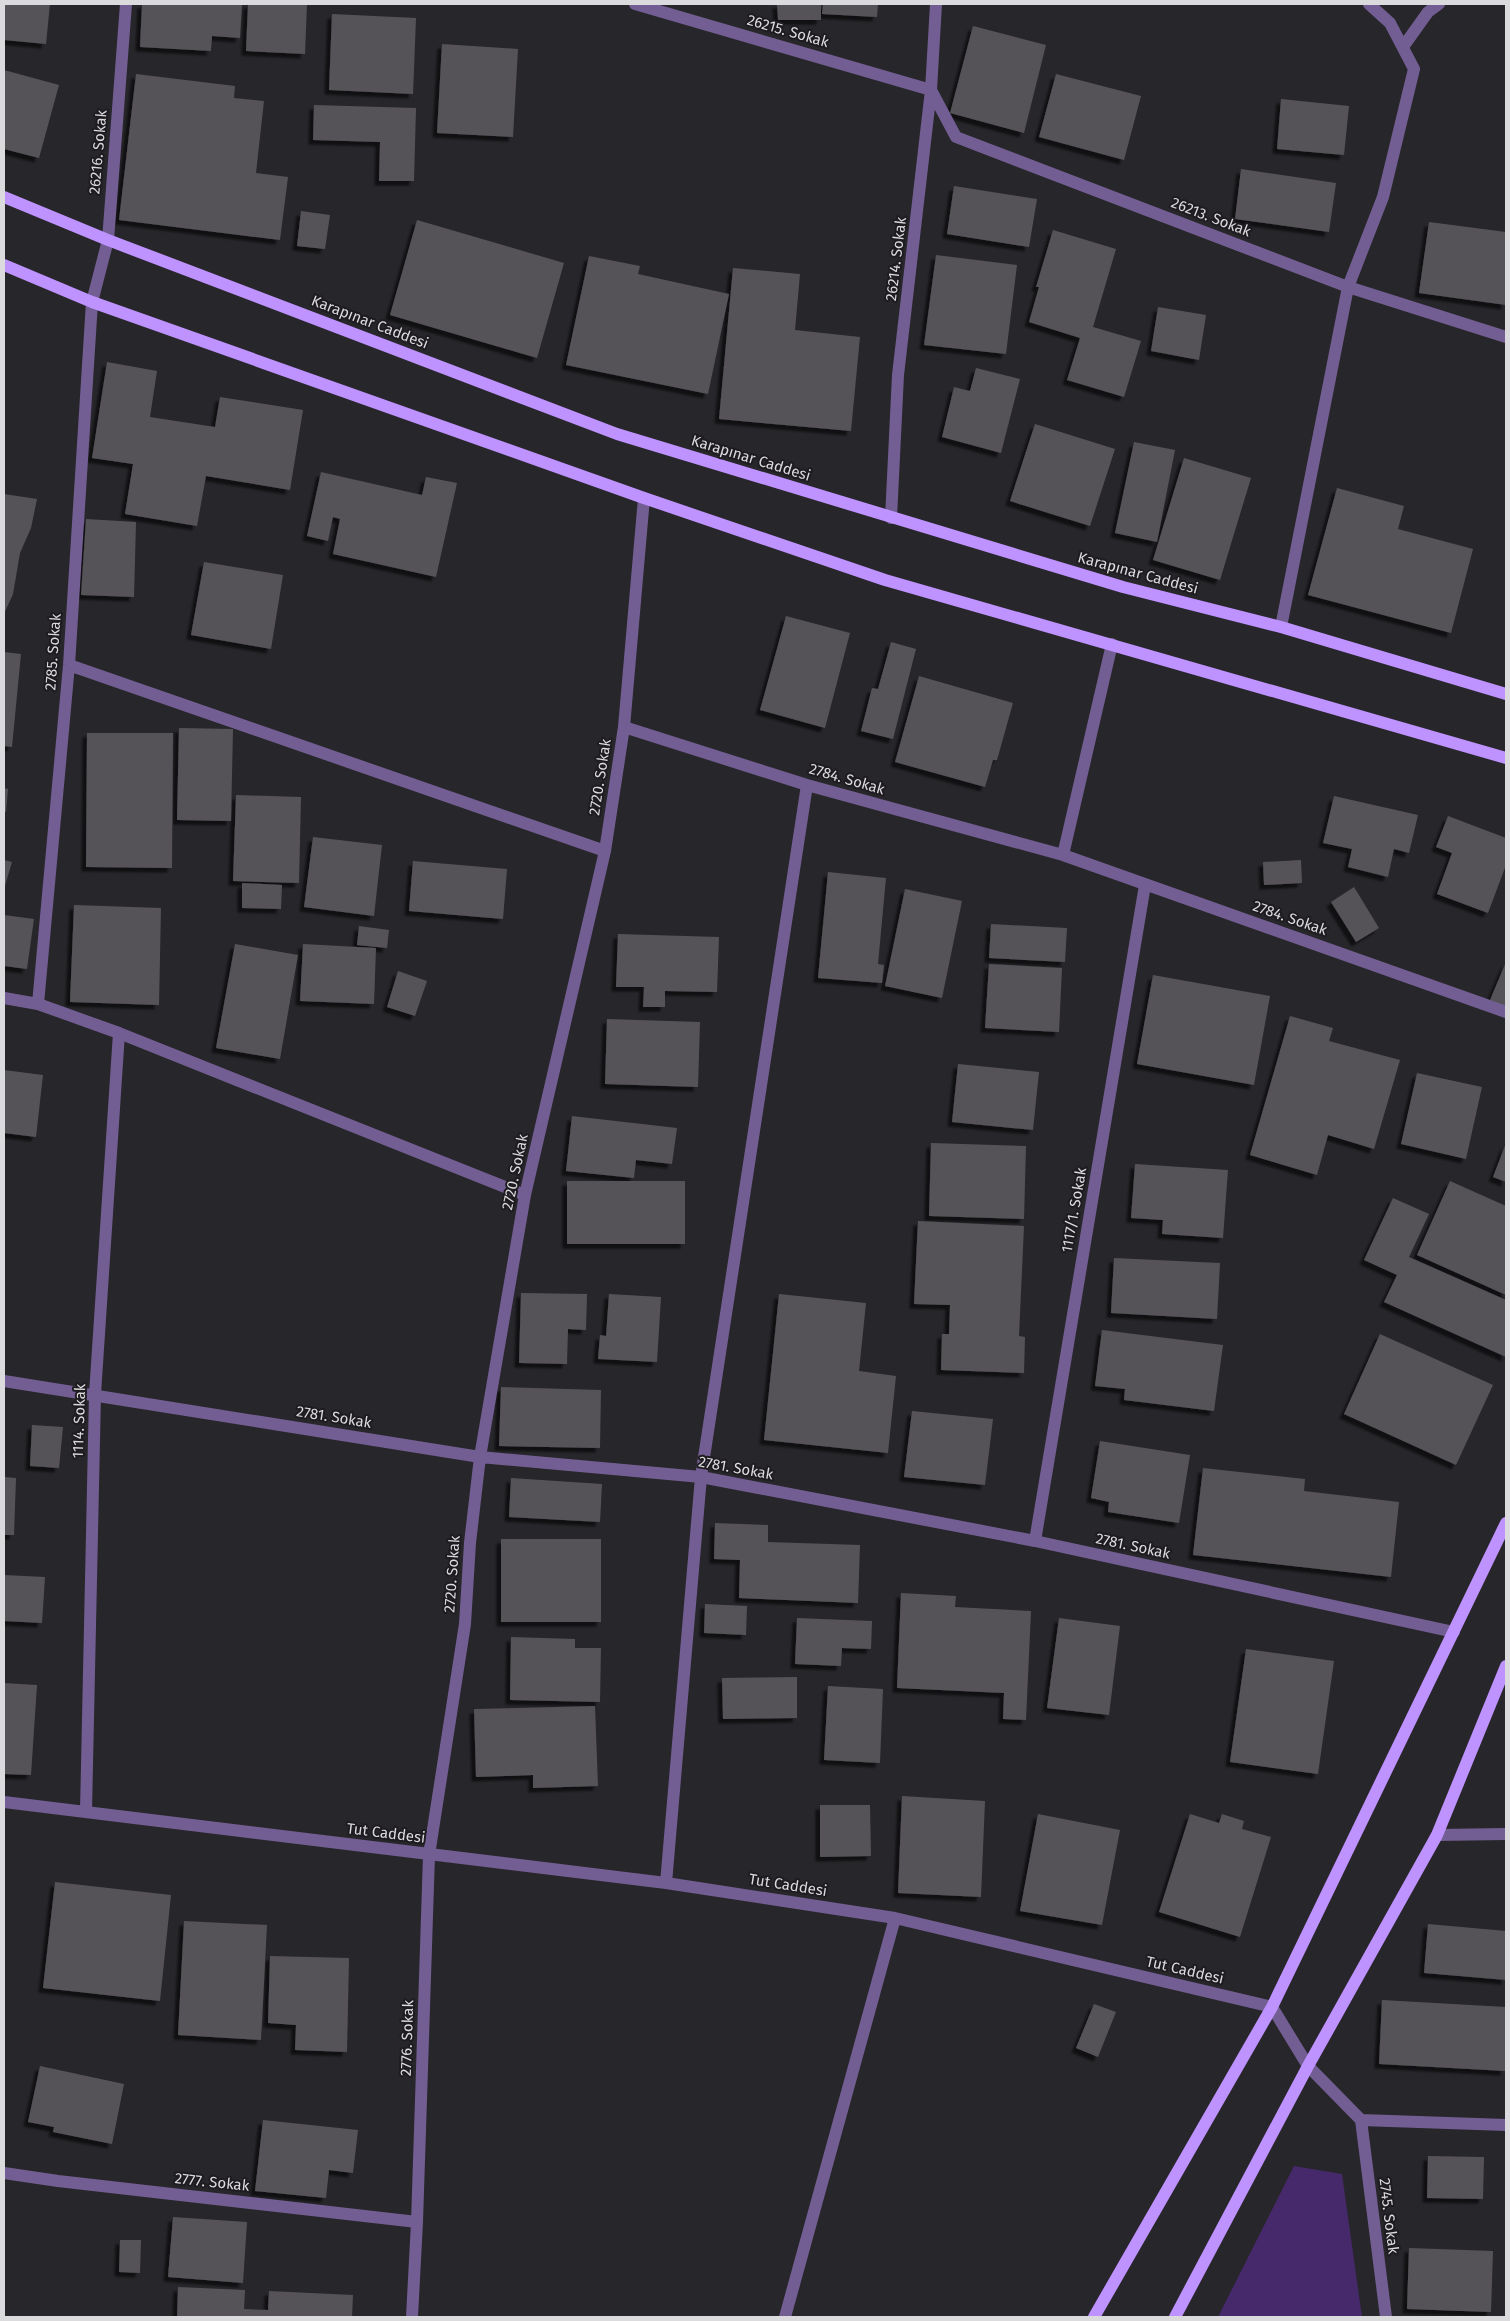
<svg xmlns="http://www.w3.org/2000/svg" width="1510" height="2321" font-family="'Fira Sans',sans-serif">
<defs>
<filter id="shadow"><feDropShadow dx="-4.5" dy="4.5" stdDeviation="1" flood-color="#0009"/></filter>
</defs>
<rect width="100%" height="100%" fill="#27262a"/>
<path fill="#46296b" d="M1294 2166 1342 2174 1362 2317H1218Z"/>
<path fill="#555358" filter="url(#shadow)" d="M4 4H50L46 44 4 40Z
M142 4H242L240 38 212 36 211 51 140 47Z
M248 4H307L305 54 246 51Z
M777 4H821V20H778Z
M823 4H878L877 17 822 14Z
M332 14 416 18 413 94 329 90Z
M973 26 1046 45 1024 133 950 113Z
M442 44 518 49 513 137 437 133Z
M4 70 59 85 39 158 4 149Z
M136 74 235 86 234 98 264 101 256 173 288 177 280 240 119 220Z
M1056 74 1141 96 1124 160 1039 137Z
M1281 99 1349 106 1344 155 1277 149Z
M314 105 416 108 414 181H379L380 142 313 140Z
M1241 169 1336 183 1329 232 1235 219Z
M954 186 1037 199 1029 247 947 234Z
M301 211 330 215 325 249 297 246Z
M417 220 564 263 537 358 390 315Z
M1429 222 1506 232V305L1419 293Z
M1053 230 1116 249 1093 327 1141 341 1124 397 1067 380 1080 338 1029 322 1039 287H1036Z
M936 255 1017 265 1006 354 924 345Z
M589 256 640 266 638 274 729 294 708 394 566 365Z
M733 268 800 274 795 330 860 337 851 431 719 419Z
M1158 307 1206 315 1199 360 1151 351Z
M107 362 157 371 150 417 215 427 220 397 303 410 290 490 206 476 197 526 125 514 133 464 92 458Z
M976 368 1020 379 1001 453 942 437 954 387 970 391Z
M1035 424 1115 449 1090 526 1010 501Z
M1134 442 1175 450 1157 542 1115 533Z
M1184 458 1251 478 1220 580 1153 560Z
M321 472 422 495 426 477 457 483 436 577 333 554 340 519 333 517 328 541 307 536Z
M1337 488 1404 506 1398 529 1473 549 1451 633 1308 595Z
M4 494 37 499 31 528 20 553 13 594 4 614Z
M86 519 136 522 134 597 81 595Z
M204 562 283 575 271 649 191 635Z
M786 616 850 633 825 728 760 710Z
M891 642 916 649 893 739 861 731 872 688 878 689Z
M4 652 21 654 12 747 4 746Z
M919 676 1013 703 997 760H993L985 787 895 762Z
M179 728 233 729 231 821 177 820Z
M87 733H173L172 868 86 867Z
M4 788 8 789 6 812 4 811Z
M236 795 301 797 299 883 233 881Z
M1334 796 1418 815 1409 853 1394 849 1388 877 1348 867 1352 849 1323 843Z
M1448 816 1506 838V865L1488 913 1437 894 1452 853 1436 847Z
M313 837 382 845 374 916 304 907Z
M4 860 12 862 4 889Z
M1301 860 1302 883 1264 885 1263 862Z
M413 861 507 869 503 919 409 911Z
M828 872 886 878 878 964 884 965 882 983 818 978Z
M242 883 282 885 281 909 242 908Z
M1354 887 1379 928 1356 942 1331 902Z
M905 889 962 901 942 998 885 986Z
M74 905 161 908 159 1005 70 1002Z
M4 915 34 919 27 969 4 966Z
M991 924 1067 928 1065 962 989 958Z
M359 926 389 930 387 948 357 945Z
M618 934 719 937 717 992 665 991V1007H643L644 987H616Z
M235 944 298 955 280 1059 216 1048Z
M303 944 376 948 374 1004 300 1001Z
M1506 962V1007L1490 1000Z
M989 964 1062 968 1059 1032 985 1028Z
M398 971 427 981 415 1016 387 1007Z
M1153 975 1270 996 1254 1085 1137 1064Z
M1290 1016 1333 1028 1329 1041 1400 1060 1374 1149 1328 1135 1317 1175 1250 1155Z
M607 1019 700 1022 698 1087 605 1084Z
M958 1064 1039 1072 1033 1130 952 1122Z
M4 1070 43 1075 36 1137 4 1133Z
M1417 1073 1482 1087 1466 1159 1401 1144Z
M572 1116 677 1128 672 1164 636 1160 634 1178 566 1171Z
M931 1143 1026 1146 1024 1219 929 1216Z
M1506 1143V1182L1493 1177Z
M1135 1164 1228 1170 1223 1238 1162 1234 1163 1220 1131 1218Z
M567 1181H685V1244H567Z
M1450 1181 1506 1206V1295L1417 1255Z
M1393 1198 1429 1214 1409 1257 1506 1300V1357L1384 1302 1397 1275 1364 1260Z
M918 1221 1024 1226 1019 1336 1025 1337 1024 1373 941 1370 942 1334H949L950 1305 914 1304Z
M1114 1258 1220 1263 1217 1319 1111 1313Z
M521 1293 587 1294 586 1330 568 1329 567 1364 519 1363Z
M609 1294 661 1297 657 1362 598 1359 600 1335 606 1336Z
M779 1294 866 1303 859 1371 896 1376 888 1453 764 1440Z
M1102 1330 1223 1345 1214 1411 1124 1400 1125 1389 1095 1386Z
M1380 1334 1493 1385 1456 1465 1344 1414Z
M501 1387 601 1390 600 1448 499 1446Z
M912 1411 993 1419 985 1485 904 1477Z
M32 1425 63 1427 59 1468 30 1466Z
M1100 1441 1190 1455 1179 1523 1108 1512 1109 1502 1091 1498Z
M1203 1468 1305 1479 1304 1491 1399 1502 1391 1577 1193 1555Z
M4 1477 16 1478 14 1535H4Z
M511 1478 602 1484 600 1522 509 1517Z
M715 1523 768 1525V1542L860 1545 858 1603 739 1598 740 1560 714 1559Z
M501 1539H601V1622H501Z
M4 1575 45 1577 42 1623 4 1621Z
M901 1593 956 1596 955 1607 1031 1611 1026 1720 1003 1719 1004 1693 897 1688Z
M705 1604 747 1606 746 1635 704 1633Z
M797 1618 872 1621 871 1649 842 1648 841 1666 795 1664Z
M1059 1618 1120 1626 1109 1715 1047 1708Z
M511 1637 575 1639V1648H601L600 1702 510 1700Z
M1246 1649 1334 1661 1318 1774 1230 1762Z
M797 1677V1718L723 1719 722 1678Z
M4 1683 37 1685 31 1775 4 1774Z
M828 1686 883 1689 880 1763 824 1760Z
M595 1706 598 1786 533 1788V1775L476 1777 474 1709Z
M902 1796 985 1801 981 1897 898 1893Z
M820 1805H870L871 1856 820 1857Z
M1038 1814 1120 1830 1102 1925 1020 1911Z
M1190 1814 1219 1823 1222 1814 1244 1821 1242 1829 1271 1837 1240 1937 1159 1912Z
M55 1882 171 1895 160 2001 43 1988Z
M184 1921 267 1925 261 2040 178 2035Z
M1428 1924 1506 1931V1980L1424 1973Z
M270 1956 349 1958 347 2052 295 2050 296 2025 268 2023Z
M1382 2000 1506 2007 1505 2071 1379 2064Z
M1094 2004 1116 2012 1098 2057 1076 2048Z
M40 2066 124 2084 112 2144 53 2132 54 2127 28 2122Z
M263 2120 358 2130 353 2173 329 2170 326 2198 255 2191Z
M1428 2156 1484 2157 1483 2199 1427 2198Z
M173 2217 247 2222 243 2283 168 2277Z
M120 2240H141L140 2273 119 2272Z
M1409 2248 1493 2251 1491 2312 1407 2309Z
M178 2287 245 2290 244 2309 268 2310 269 2291 353 2295 352 2317H177Z"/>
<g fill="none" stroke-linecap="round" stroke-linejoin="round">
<path stroke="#725e92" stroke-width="12" d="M635 4 931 90 956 137 1348 287 1506 337
M1403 47 1428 12 1439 4
M891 518 898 375 931 90 936 4
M1281 627 1348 287 1383 197 1414 69 1390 23 1369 4
M69 665 605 851
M624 727 807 785 1063 855 1506 1012
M1063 855 1112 644
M4 998 38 1004 119 1033 525 1195
M38 1004 69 665 92 302 108 240 126 4
M4 1381 480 1457 701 1477 1035 1541 1454 1632
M1035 1541 1145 885
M4 1802 666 1883 895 1918 1272 2007 1308 2066 1361 2120 1506 2125
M86 1811 95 1394 119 1033
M1437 1835 1506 1834
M666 1883 701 1477 807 785
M1361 2120 1386 2317
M4 2173 58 2181 417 2222
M412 2317 417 2222 429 1855 465 1624 470 1543 480 1457 525 1195 605 851 624 727 644 498
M785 2317 895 1918"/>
<path stroke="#be92ff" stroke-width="12" d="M4 197 108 240 617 434 1123 587 1281 627 1506 694
M4 265 92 302 644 498 885 580 1506 758
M1094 2317 1272 2007 1506 1523
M1175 2317 1308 2066 1437 1835 1506 1666"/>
</g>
<g text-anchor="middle" stroke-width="4" stroke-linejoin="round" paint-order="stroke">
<g font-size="15" fill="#dbdadd" stroke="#1e1c20">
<text transform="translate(788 31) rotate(16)" y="5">26215. Sokak</text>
<text transform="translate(98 152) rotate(-85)" y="5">26216. Sokak</text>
<text transform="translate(1211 217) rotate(21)" y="5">26213. Sokak</text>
<text transform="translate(896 259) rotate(-83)" y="5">26214. Sokak</text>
<text transform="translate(370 322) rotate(21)" y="5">Karapınar Caddesi</text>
<text transform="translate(751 458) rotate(17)" y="5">Karapınar Caddesi</text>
<text transform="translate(1138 573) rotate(15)" y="5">Karapınar Caddesi</text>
<text transform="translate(53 652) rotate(-86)" y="5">2785. Sokak</text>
<text transform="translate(600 777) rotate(-81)" y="5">2720. Sokak</text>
<text transform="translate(847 779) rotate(16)" y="5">2784. Sokak</text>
<text transform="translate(1290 918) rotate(19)" y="5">2784. Sokak</text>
<text transform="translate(515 1172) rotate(-78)" y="5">2720. Sokak</text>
<text transform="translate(1074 1210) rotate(-80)" y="5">1117/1. Sokak</text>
<text transform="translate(334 1417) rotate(9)" y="5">2781. Sokak</text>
<text transform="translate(79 1421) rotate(-88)" y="5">1114. Sokak</text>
<text transform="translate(736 1468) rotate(10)" y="5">2781. Sokak</text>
<text transform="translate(1133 1546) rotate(12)" y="5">2781. Sokak</text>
<text transform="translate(452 1574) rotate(-86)" y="5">2720. Sokak</text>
<text transform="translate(386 1833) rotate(7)" y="5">Tut Caddesi</text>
<text transform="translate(788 1885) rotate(9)" y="5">Tut Caddesi</text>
<text transform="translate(1185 1970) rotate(13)" y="5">Tut Caddesi</text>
<text transform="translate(407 2038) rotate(-88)" y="5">2776. Sokak</text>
<text transform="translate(212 2182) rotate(6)" y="5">2777. Sokak</text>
<text transform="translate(1389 2216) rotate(83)" y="5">2745. Sokak</text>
</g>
</g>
<rect width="1510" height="2321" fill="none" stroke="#dbdadd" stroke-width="10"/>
</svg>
